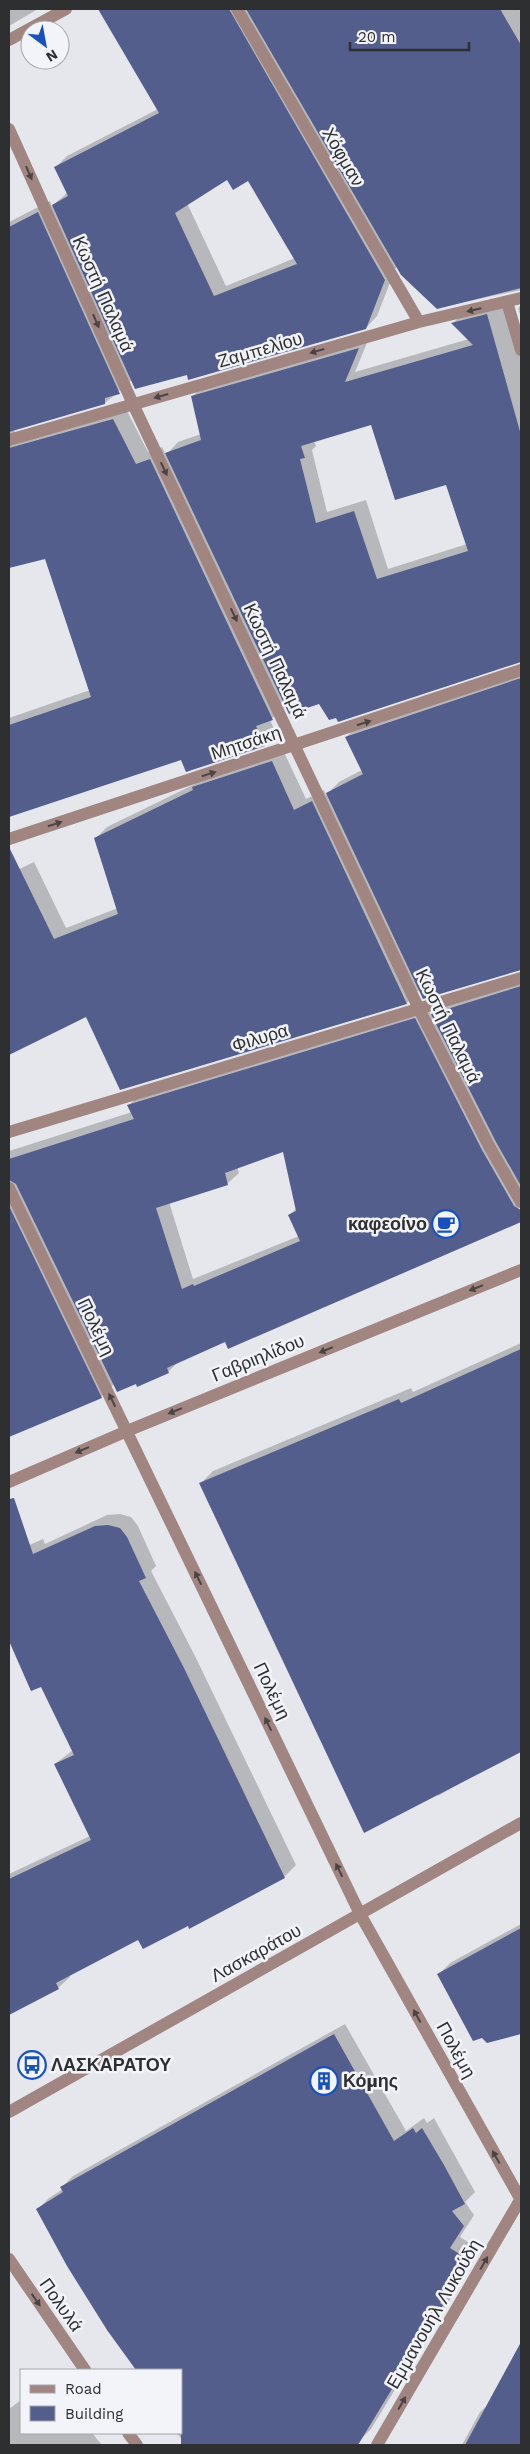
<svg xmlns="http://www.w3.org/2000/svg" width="530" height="2454" font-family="'Work Sans',sans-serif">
<rect width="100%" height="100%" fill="#e5e7ec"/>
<path fill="#0003" fill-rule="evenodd" d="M9 9H38L9 26Z
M100 9H519L521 13V290L437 308 397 265 377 316 366 328 188 373 132 380 105 403 12 429 19 436 125 407 148 452 162 447 166 455 178 442 201 434 193 396 204 385 369 338 355 372 469 339 453 323 464 312 512 300 521 329V661L336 716 320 702 286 706 270 720 276 733 264 745 181 758 9 816V718L90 690 46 557 9 567V222L50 201 52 206 68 192 55 168 67 156 158 109ZM227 178 249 179 295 258 226 286 187 203ZM372 423 447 484 467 544 388 569 366 500 327 512 312 450 316 446 314 441Z
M521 305V318L518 308Z
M521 672V969L420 989 407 1003 121 1089 87 1016 9 1054V874L34 862 66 928 118 908 95 839 107 827 199 782 283 750 306 799 324 790 326 795 339 782 362 770 346 737 358 726Z
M521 979V1205L518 1209 179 1361 168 1372 136 1382 114 1384 101 1397 9 1436V1151L132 1112 129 1105 140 1094 427 1007 431 1015 443 1003ZM284 1150 297 1208 289 1215 299 1236 193 1279 169 1202 227 1184 239 1173 237 1167Z
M521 1343V1748L438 1796 201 1483 213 1471 411 1388 413 1392Z
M120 1514 131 1517 138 1526 156 1566 151 1571 195 1656 296 1865 284 1877 190 1927 188 1924 139 1939 69 1975 70 1977 58 1988 9 2014V1874L90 1836 55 1764 73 1750 42 1685 9 1641V1554L43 1539 45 1544 107 1515Z
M521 1924V2029L486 2040 439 1974 450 1963Z
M345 2024 406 2131 424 2118 427 2123 434 2118 475 2192 465 2202 474 2215 460 2237 476 2247 450 2291 454 2293 371 2429 360 2440 354 2436 349 2445H186L177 2433H181V2370H138L108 2329 38 2209 49 2198 63 2189 62 2187 73 2176Z
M521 2351V2445H462L480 2412 489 2404Z
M21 2400V2433H92L102 2445H9V2409Z"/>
<path fill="#535e8c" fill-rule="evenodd" d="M98 9H229L385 280 366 329 188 380 187 375 135 389 52 205 68 196 54 167 159 113ZM227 180 233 190 248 181 297 264 214 296 175 213Z
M246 9H500L521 45V288L437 309 401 275Z
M38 212 120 394 105 398V404L9 432V227Z
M487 314 521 435V662L338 722 336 718 329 720 319 704 289 714 165 453 201 440 191 396 359 348 345 382 473 345 451 323ZM371 425 395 500 446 485 468 551 377 579 354 511 316 523 300 459 305 458 301 446Z
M113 419 136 464 150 459 273 720 256 726 265 746 186 772 181 760 9 817V725L91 697 45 559 9 568V448Z
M521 678V970L423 999 326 793 363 774 345 737Z
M272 761 294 810 312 801 407 1004 120 1090 86 1017 9 1055V847L54 939 118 914 94 838 193 790 192 787Z
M521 986V1186L496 1142 431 1014Z
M415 1018 482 1150 514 1206 521 1210V1222L228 1349 225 1342 167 1368 169 1373 137 1387 136 1384 117 1392 16 1184 9 1180V1159L134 1119 127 1105ZM283 1152 296 1211 288 1215 300 1241 194 1286 193 1284 182 1289 156 1208 228 1185 225 1173Z
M9 1206 102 1398 9 1437Z
M521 1349V1752L364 1833 199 1483 399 1399 401 1403Z
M14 1498 33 1554 95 1526 108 1525 120 1528 127 1537 146 1578 139 1581 184 1668 285 1878 189 1929 188 1926 143 1949 138 1940 56 1983 59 1989 9 2015V1879L91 1840 54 1764 74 1755 41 1687 31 1691 9 1641V1499Z
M521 1928V2034L487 2043 482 2038 473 2041 437 1974Z
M334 2034 394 2141 413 2128 416 2133 422 2128 444 2165 465 2204 452 2211 464 2226 450 2248 466 2258 440 2303 443 2305 358 2445H181V2370H136L107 2330 67 2266 36 2209 63 2192 60 2187Z
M521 2342V2445H465Z"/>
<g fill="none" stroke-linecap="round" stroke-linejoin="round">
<path stroke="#a08581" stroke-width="12" d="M237 9 419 322
M9 40 66 9
M9 129 133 404 419 1009 489 1146 521 1202
M507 302 521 350
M9 440 419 322 521 298
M9 839 521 670
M9 1132 521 978
M9 1188 360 1914 521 2200
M9 1482 127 1431 521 1270
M9 2112 521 1823
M9 2259 85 2370
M128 2433 137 2445
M377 2445 520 2200"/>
</g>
<defs><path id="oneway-solid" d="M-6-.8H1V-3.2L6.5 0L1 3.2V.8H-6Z" transform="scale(1.25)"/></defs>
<g fill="#4a4445">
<use href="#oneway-solid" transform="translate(29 173) rotate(66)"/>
<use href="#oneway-solid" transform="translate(474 310) rotate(167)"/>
<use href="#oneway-solid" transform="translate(96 321) rotate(66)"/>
<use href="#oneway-solid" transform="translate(317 351) rotate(164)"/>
<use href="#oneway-solid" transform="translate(161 396) rotate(164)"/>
<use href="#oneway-solid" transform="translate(164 469) rotate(65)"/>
<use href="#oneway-solid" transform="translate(234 615) rotate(65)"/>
<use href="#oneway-solid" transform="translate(364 723) rotate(-18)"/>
<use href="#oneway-solid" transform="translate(209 774) rotate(-18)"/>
<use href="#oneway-solid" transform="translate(55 824) rotate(-18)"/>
<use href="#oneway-solid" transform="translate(476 1288) rotate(158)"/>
<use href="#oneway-solid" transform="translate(326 1350) rotate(158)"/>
<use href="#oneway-solid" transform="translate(112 1400) rotate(-116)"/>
<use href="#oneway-solid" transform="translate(175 1411) rotate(158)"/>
<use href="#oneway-solid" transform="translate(82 1450) rotate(157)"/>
<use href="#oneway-solid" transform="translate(198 1578) rotate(-116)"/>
<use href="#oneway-solid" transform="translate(268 1724) rotate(-116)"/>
<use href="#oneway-solid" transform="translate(339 1870) rotate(-116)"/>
<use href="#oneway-solid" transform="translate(417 2016) rotate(-119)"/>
<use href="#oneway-solid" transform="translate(496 2157) rotate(-119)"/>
<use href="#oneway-solid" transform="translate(484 2263) rotate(-60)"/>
<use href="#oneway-solid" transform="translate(36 2300) rotate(55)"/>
<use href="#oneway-solid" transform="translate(402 2403) rotate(-60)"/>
</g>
<defs>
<symbol id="cafe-ring" viewBox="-11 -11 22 22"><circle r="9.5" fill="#f3f4f9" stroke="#1851bd" stroke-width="1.5"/><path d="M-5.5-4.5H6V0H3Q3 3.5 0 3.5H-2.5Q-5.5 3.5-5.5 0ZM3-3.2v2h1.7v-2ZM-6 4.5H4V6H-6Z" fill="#1851bd"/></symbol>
<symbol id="bus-ring" viewBox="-11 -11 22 22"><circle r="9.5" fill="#f3f4f9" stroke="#1851bd" stroke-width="1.5"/><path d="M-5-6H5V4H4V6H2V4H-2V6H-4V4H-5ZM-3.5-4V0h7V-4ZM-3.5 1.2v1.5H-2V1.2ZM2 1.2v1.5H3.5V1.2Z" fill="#1851bd"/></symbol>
<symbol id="building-ring" viewBox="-11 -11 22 22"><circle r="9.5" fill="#f3f4f9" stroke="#1851bd" stroke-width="1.5"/><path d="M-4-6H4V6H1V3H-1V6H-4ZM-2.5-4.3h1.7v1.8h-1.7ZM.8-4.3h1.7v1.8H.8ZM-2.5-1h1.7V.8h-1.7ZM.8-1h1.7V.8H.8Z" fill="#1851bd"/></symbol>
</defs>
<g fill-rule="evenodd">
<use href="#cafe-ring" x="430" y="1208" width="32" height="32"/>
<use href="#bus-ring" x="16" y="2049" width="32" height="32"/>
<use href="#building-ring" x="308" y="2065" width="32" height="32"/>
</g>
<g text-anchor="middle" stroke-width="5" stroke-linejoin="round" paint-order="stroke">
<g font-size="18" fill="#2e2f31" stroke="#f3f4f9">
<text transform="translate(343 157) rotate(60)" y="6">Χόφμαν</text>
<text transform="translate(103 294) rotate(66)" y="6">Κωστή Παλαμά</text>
<text transform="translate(260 350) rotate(-16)" y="6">Ζαμπελίου</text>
<text transform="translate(275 661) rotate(65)" y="6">Κωστή Παλαμά</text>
<text transform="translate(246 743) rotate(-18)" y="6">Μητσάκη</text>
<text transform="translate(448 1026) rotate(64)" y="6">Κωστή Παλαμά</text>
<text transform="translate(260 1038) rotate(-17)" y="6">Φιλυρα</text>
<text transform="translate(96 1327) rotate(64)" y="6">Πολέμη</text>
<text transform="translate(258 1358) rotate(-22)" y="6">Γαβριηλίδου</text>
<text transform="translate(272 1691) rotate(64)" y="6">Πολέμη</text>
<text transform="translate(256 1953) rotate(-29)" y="6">Λασκαράτου</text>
<text transform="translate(456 2050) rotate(61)" y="6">Πολέμη</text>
<text transform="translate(61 2305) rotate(55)" y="6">Πολυλά</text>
<text transform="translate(434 2314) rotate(-60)" y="6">Εμμανουήλ Λυκούδη</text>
</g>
<g font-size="18" font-weight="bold" fill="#2e2f31" stroke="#f3f4f9" text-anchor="start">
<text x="427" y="1230" text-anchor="end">καφεοίνο</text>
<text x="51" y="2071">ΛΑΣΚΑΡΑΤΟΥ</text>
<text x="343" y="2087">Κόμης</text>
</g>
</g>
<rect width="530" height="2454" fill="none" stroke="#2e2f31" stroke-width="20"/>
<rect x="20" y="2369" width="162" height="65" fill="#f3f4f9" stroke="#a4a5a9"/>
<rect x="30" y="2385" width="25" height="8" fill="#a08581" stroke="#a4a5a9"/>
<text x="65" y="2394" font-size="15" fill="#2e2f31">Road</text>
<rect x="30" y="2406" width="25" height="15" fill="#535e8c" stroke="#a4a5a9"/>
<text x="65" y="2419" font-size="15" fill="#2e2f31">Building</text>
<g transform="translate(45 45) rotate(148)"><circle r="24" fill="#f3f4f9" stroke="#a4a5a9"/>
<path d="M0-4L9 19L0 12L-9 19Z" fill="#1851bd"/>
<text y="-8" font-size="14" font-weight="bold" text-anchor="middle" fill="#2e2f31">N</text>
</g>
<path d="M350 42v8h119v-8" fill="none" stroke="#2e2f31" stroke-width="2.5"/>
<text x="358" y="42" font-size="15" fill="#2e2f31" stroke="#f3f4f9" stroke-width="4" paint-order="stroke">20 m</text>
</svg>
